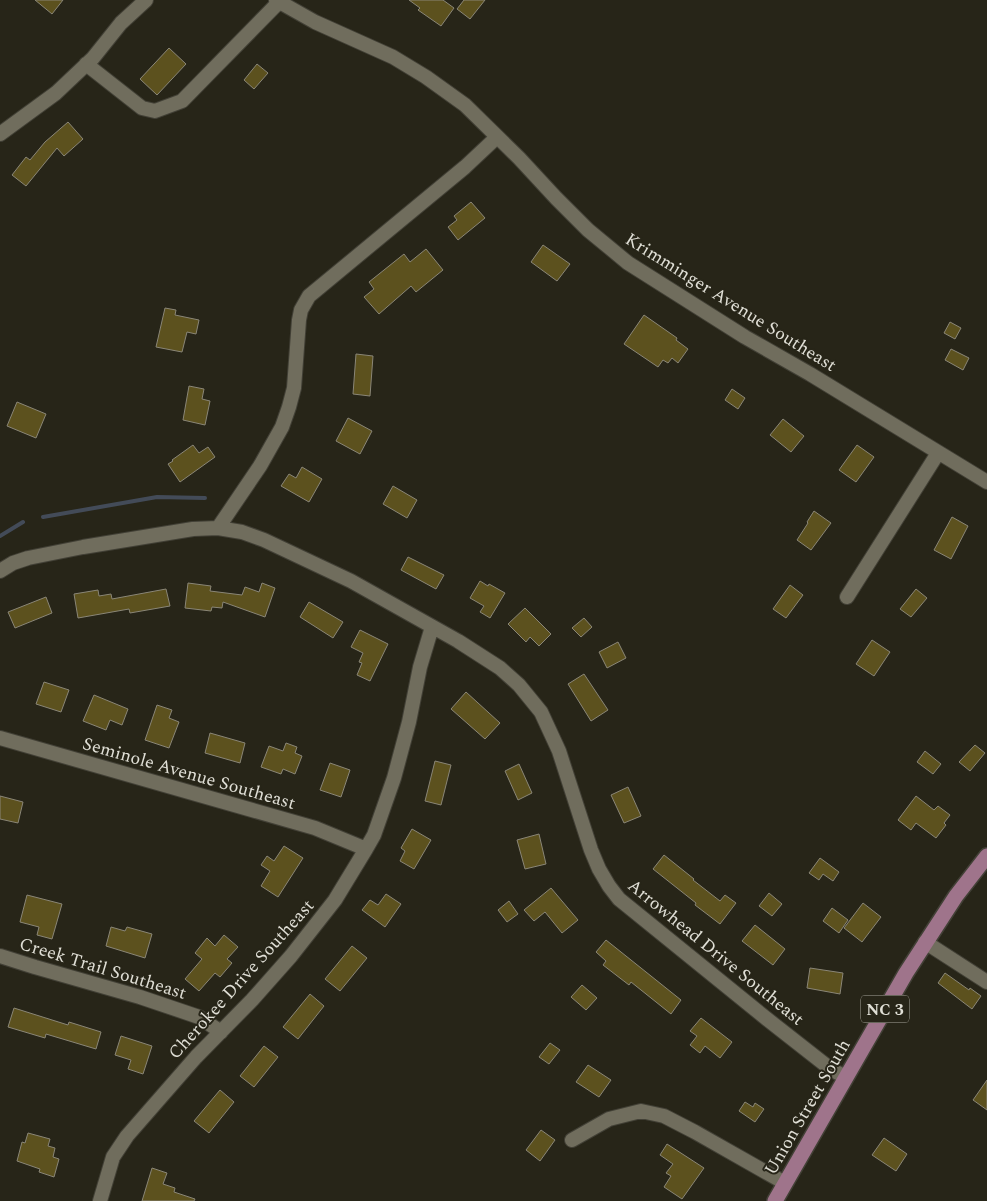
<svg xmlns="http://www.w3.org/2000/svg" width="987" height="1201" font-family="Spectral,serif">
<rect width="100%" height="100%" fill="#272518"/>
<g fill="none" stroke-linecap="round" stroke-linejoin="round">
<path stroke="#434b58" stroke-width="4" d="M43 517 157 497 205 498
M0 536 23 522"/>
</g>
<path fill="#5c511e" stroke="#8a8677" d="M35 0H63L52 14Z
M409 0H443L454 8 441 26 418 10 420 8Z
M464 0H485L470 19 457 9Z
M169 48 186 64 157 95 140 79Z
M257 64 268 73 254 89 244 80Z
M68 122 83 139 64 156 57 148 26 186 12 175 26 157 30 160 45 142Z
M471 202 485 218 458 240 448 227 457 220 454 216Z
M543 245 570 264 557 281 531 262Z
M426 249 443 270 416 292 411 286 379 314 364 297 374 289 369 282 404 254 410 262Z
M165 308 176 310 175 315 199 320 196 334 187 332 182 352 156 347Z
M644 315 677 338 676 340 688 349 678 363 672 358 668 363 663 360 658 367 624 344Z
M950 322 961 328 955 339 944 333Z
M951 349 969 358 963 370 945 360Z
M356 354 373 356 370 396 353 394Z
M189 386 204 389 202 399 210 401 205 425 183 420Z
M732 389 745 398 738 409 725 400Z
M17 402 46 414 36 438 7 426Z
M348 418 372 431 360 454 336 441Z
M783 419 804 436 791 452 770 435Z
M193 445 199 453 208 447 215 457 180 482 168 464 173 461 172 460Z
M857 445 874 457 856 482 839 470Z
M302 467 322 479 309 502 281 486 289 474 296 478Z
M393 486 417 500 407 518 383 504Z
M814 511 831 523 811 550 797 540 808 523 807 522Z
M952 517 968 526 951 559 934 550Z
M408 557 444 575 436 589 401 570Z
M480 581 488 586 489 584 505 593 490 618 480 612 484 606 470 598Z
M188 583 211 586 210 591 242 595 245 587 259 592 262 583 275 588 265 617 223 602 222 608 212 607 211 611 185 608Z
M790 585 803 595 786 618 773 609Z
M166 589 170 606 130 613 129 609 78 618 74 594 98 590 99 596 111 594 112 599Z
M916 589 927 598 911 617 900 609Z
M46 597 52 613 15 628 8 612Z
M309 602 343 622 333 638 300 617Z
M525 608 551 634 539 646 530 637 526 642 508 624Z
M584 618 592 627 581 637 572 628Z
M360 630 388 644 370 681 357 675 362 663 359 662 363 653 351 647Z
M872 640 890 652 874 676 856 664Z
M618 642 626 658 607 668 599 652Z
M584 674 608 710 591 721 568 684Z
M44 682 69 690 61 712 36 704Z
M466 692 500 723 485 739 451 709Z
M94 695 128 709 122 725 110 720 106 730 83 721Z
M157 705 172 710 169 718 179 722 169 748 145 740Z
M210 733 245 743 240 763 205 753Z
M286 743 297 747 295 753 302 756 295 774 283 769 281 774 261 767 269 746 283 751Z
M975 745 985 753 970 771 959 762Z
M925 751 941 764 933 774 917 762Z
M435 761 451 765 441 805 425 801Z
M330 763 350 770 341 797 320 790Z
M519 764 532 793 518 800 505 771Z
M628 787 641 816 624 823 611 795Z
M0 796 23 802 18 823 0 819Z
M916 796 934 810 938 806 950 815 944 823 946 825 936 838 916 823 911 830 898 820Z
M412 829 431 840 414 869 400 861 405 851 401 848Z
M539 834 546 864 525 869 517 840Z
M284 846 303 858 278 897 261 886 270 871 261 865 267 856 274 861Z
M664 855 694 879 693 880 720 901 725 895 736 903 720 924 695 905 696 903 653 869Z
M820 858 839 872 833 881 823 874 819 880 809 873Z
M551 888 578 920 562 933 545 912 534 921 524 910Z
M769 893 782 904 772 916 759 906Z
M386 894 401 904 385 927 362 910 370 900 378 905Z
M27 895 62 904 52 939 37 935 39 927 20 922Z
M509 901 518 914 507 922 498 910Z
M863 903 881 917 862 942 844 928Z
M832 908 848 920 839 933 823 921Z
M755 925 785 949 773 965 742 941Z
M111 927 125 931 127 927 152 934 145 958 106 946Z
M224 935 238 947 227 959 232 963 220 977 215 973 199 991 185 979 202 959 195 953 207 938 215 946Z
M606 940 681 1000 671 1014 631 982 629 985 603 965 606 961 596 952Z
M352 946 367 958 340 991 325 979Z
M810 968 843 973 840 994 807 988Z
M945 973 969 990 970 988 981 996 972 1009 938 983Z
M582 985 597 998 586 1010 571 997Z
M310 994 324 1006 298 1039 283 1027Z
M14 1008 68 1025 69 1022 101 1032 96 1049 46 1034 45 1038 8 1027Z
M701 1018 732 1042 720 1058 705 1046 700 1053 690 1045 697 1036 690 1031Z
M121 1036 152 1046 143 1074 128 1069 131 1060 115 1055Z
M550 1043 560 1050 549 1064 539 1057Z
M264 1046 278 1057 254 1087 240 1076Z
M588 1065 611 1080 599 1097 576 1082Z
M987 1080V1110L973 1100Z
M220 1090 234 1102 209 1133 194 1121Z
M745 1102 753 1107 755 1103 764 1109 755 1122 739 1111Z
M541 1130 555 1140 540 1161 526 1150Z
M28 1133 50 1139 48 1146 55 1148 53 1157 59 1159 54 1177 39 1172 40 1169 17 1161 22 1142 25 1143Z
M884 1138 907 1154 896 1171 872 1155Z
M667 1144 704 1168 682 1199 664 1187 671 1176 666 1173 673 1164 660 1155Z
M152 1168 167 1173 163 1184 175 1188 174 1192 195 1199 194 1201H142Z"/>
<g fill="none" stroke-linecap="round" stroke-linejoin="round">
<defs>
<path id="minor" d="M276 0 315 22 393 57 426 77 465 105 519 158 556 198 588 230 628 263 745 337 810 374 987 482
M86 64 142 108 155 111 182 101 279 2
M0 134 56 93 93 58 121 23 146 0
M218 528 260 466 282 427 289 407 294 388 299 320 301 310 309 296 465 167 497 137
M0 571 13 563 28 558 83 547 193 529 218 528 242 532 264 540 351 581 458 641 500 668 519 685 541 712 559 751 591 850 599 869 609 886 619 899 767 1019 832 1070 846 1077
M847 597 938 453
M0 738 315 828 366 849
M925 942 987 982
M0 956 35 967 140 997 199 1017 221 1032
M572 1140 609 1119 641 1111 664 1116 695 1132 785 1183
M100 1201 113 1157 127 1136 196 1057 252 1000 291 956 335 900 366 849 374 835 394 778 409 722 420 667 432 627"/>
<path id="major" d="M775 1201 906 973 956 896 987 856"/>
</defs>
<use href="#minor" stroke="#424036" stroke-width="16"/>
<use href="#major" stroke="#424036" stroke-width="18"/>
<use href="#minor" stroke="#706d5d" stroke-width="14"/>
<use href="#major" stroke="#9f748b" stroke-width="15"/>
</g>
<g text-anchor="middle" stroke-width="4" stroke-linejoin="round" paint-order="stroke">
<rect fill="#272518" stroke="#a8a79d" stroke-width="1" x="861" y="995.5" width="48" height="27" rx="4"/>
<g font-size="16" font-weight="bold" fill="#e0dfd6">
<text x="885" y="1015">NC 3</text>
</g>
<g font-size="18" fill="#e0dfd6" stroke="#272518">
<text transform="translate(731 302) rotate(32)" y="6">Krimminger Avenue Southeast</text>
<text transform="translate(189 773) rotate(16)" y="6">Seminole Avenue Southeast</text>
<text transform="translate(716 952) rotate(39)" y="6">Arrowhead Drive Southeast</text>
<text transform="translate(103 968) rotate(17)" y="6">Creek Trail Southeast</text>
<text transform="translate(241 979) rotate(-48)" y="6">Cherokee Drive Southeast</text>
<text transform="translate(807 1107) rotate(-60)" y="6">Union Street South</text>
</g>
</g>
</svg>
